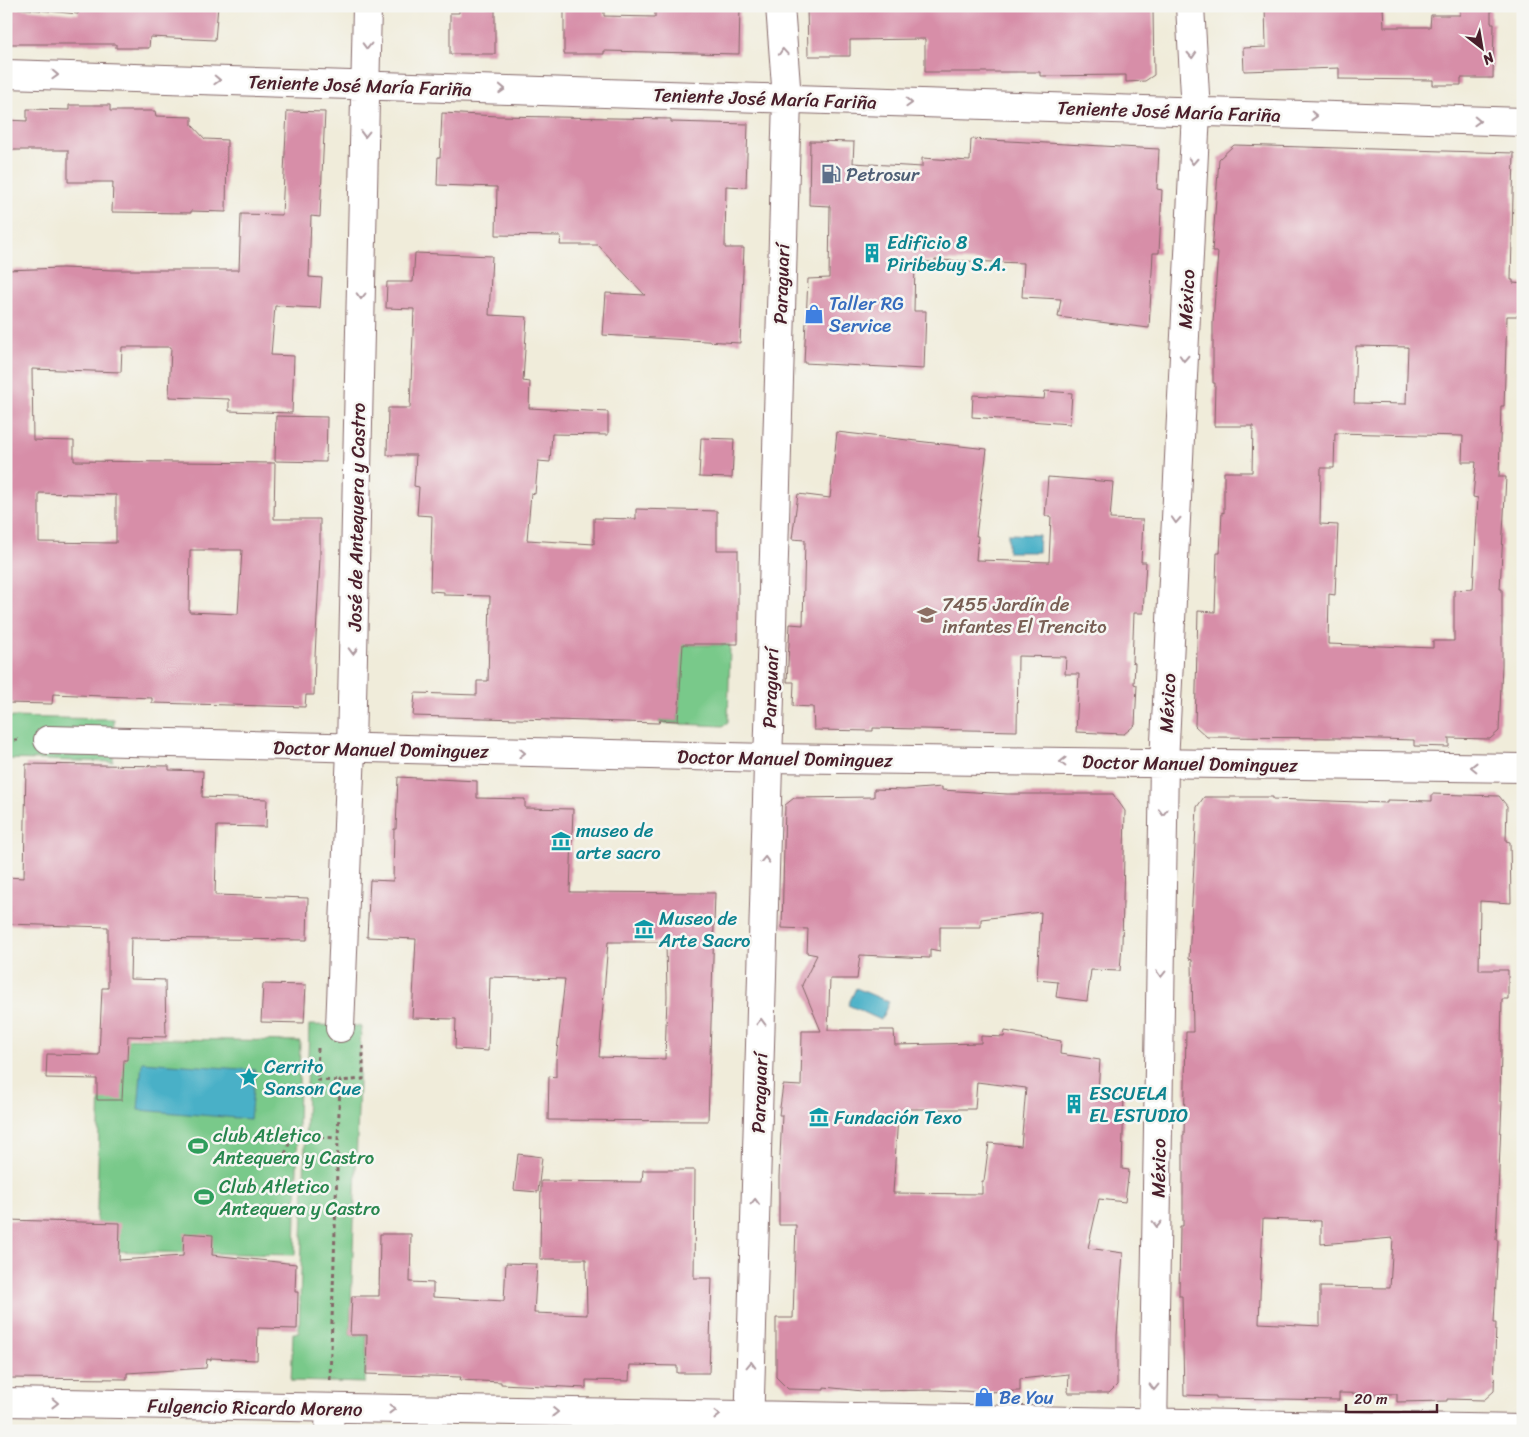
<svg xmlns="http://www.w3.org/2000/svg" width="1529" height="1437" font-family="Sriracha,sans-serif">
<rect width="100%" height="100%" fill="#f6f6f2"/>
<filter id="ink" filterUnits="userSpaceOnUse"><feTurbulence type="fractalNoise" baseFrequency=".02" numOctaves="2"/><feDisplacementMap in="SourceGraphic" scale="10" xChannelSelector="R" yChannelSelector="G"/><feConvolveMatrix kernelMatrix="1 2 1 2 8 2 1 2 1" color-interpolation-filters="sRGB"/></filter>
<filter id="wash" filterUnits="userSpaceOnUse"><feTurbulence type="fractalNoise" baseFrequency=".0096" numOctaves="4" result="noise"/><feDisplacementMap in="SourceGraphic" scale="20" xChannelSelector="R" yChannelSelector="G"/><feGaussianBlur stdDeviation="1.12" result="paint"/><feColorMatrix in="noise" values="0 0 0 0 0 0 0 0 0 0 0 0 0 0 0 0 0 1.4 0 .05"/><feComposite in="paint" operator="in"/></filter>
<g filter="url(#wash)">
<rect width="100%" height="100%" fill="#f0ecda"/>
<path fill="#79c98a" stroke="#62745a" d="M649 645H730L728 722 723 726 659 723 660 720 678 721 681 678Z
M6 717 114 719 113 762 6 759Z
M309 1025 361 1026 350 1335 367 1336 365 1383 291 1381 293 1333H299Z
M101 1038 300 1041 295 1255 96 1251Z"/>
<path fill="#48b0c7" stroke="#496879" d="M1008 534 1039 535 1038 552H1008Z
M856 988 889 1002 881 1020 848 1005Z
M142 1062 255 1070 250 1119 138 1110Z"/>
<g id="blocks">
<path fill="#d78ea8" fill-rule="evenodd" d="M79 6H218L215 40 150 37 149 48H116V44H6V7L78 14Z
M459 6H495V54H450V13H459Z
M564 6H604V16L655 17V6H740L739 54 604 51V54H564Z
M807 6H868V8L932 6H1149V11H1153L1154 75 1145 81 1126 82V75L1040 76V72H925V39L850 40V56H808Z
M1265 6H1383L1384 27H1430L1431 15H1460V6H1491V23H1494L1493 78H1461V85H1433V80L1339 79V68L1244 71 1243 48 1266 47Z
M69 105H110V111H155L156 116 192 117V125L205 139 227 140 226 212 191 211V213L112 212 113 182H68V150H6V120L27 121V109L69 110Z
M287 111 325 112 320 217 311 216 309 277 322 278 320 308 275 306 271 355 294 356 292 413 229 411V399L169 397 171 347H122L121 372 32 369 33 440 74 441V461L275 463 274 519H320V558L315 656 314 695H306L305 707 152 703V698L53 694 52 704 6 703V270L62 268 114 270H239L241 214 282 215ZM39 493 116 495V543L39 542ZM190 550H242L238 614 189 612Z
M442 113 498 116 671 119V122L748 124 746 187 726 186 725 248H744L740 343 603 335 606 293 645 295 598 245H560L561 236 496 235 497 187 437 185 438 157H440Z
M971 139 1159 149 1157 189 1162 190 1159 253H1153L1149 328 1058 317 1061 299 1022 297 1024 263 935 260V262L915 261 914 311H926L924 369 804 363 808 279 829 278 830 206 809 205 810 141 854 142 853 163 922 167V158L970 161Z
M1234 145 1514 153 1511 280H1513V283L1523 284 1522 316H1507L1504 406H1501L1499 477H1506L1500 589H1502V665L1499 731 1490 739 1449 738V747L1414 746V740L1345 738 1207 737 1195 726 1198 611 1215 612 1217 553H1220L1222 512 1224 513V472H1252L1253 426H1214L1215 383H1213V322L1218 252H1212L1219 159ZM1356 346 1408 347 1406 404 1354 403ZM1335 433 1463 436 1462 462H1476L1473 497 1478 498 1473 589 1454 590V641H1433V648L1328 644 1329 594 1335 595 1338 525 1320 524 1321 468H1334Z
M415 253 492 256 489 315 527 317 523 381 530 382 529 408 608 412V435L552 434 550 462 538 461 535 494 531 493 527 540 594 544V518L636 519V509L717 511V550H738V644H683L678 721 660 720 659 723 413 716 415 693 477 695V681H488L490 596 444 595V592L430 591 432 516 417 515 419 487 414 486 416 455H387L388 408H410L414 309 386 308 387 282H413Z
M1045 391 1072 393 1070 424 972 417 973 395 1044 399Z
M276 416 327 417 326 462 275 461Z
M837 432 987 449 976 536H978L976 560 1049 562 1051 516H1045L1048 477 1113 482 1110 519 1143 520 1141 562H1146L1143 613H1134L1132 662 1135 663 1134 684 1137 685 1135 725 1124 734 1076 732 1079 674H1065L1066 657 1018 656 1017 731 873 728V731L814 730 813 707 793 706 794 682H787L790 624 803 625 805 540 792 539 798 494 830 498Z
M701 438 734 439 732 478 699 477Z
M26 764 169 766V770L203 771 202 797 267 799 266 827 217 826 215 895 308 898 307 940 131 938 130 979 165 980 166 1037 128 1036 127 1060H124L122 1100H97V1079L46 1078 47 1054 99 1055 102 988H108V927L6 924V877L24 878Z
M398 777 477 781V798L525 799V808L573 809 570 892 715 893 708 1121 548 1120 549 1076 556 1077V1060L565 979 490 977 488 1051 455 1049 456 1019 412 1018 416 939 367 937 370 880 393 881 394 829H396ZM608 942H666L667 996 665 1059 599 1057Z
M942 787V790L1007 794H1113L1125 811 1122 944 1120 971 1091 970 1087 1001 1056 997 1058 982 1037 980 1041 912 981 919V927H940V951L930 949V958L860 955 857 979H830L828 1030H894L895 1045 981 1043V1036L1004 1037 1005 1031 1061 1041 1060 1054 1100 1060 1098 1092 1124 1096 1122 1169 1129 1170 1125 1202 1099 1199 1088 1248 1123 1253 1117 1336V1385L1109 1393H1068L1069 1374 1020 1379V1391L984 1392 939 1390 862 1391 824 1387V1390L788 1389 776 1377V1318H793L796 1225H779V1177L782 1115H779L783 1085 801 1086 802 1031H821L802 985 817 955 807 953 808 929 782 928 785 805 794 798 874 797V789L904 790ZM977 1082 1026 1088 1021 1146 989 1143 984 1181H982V1194L893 1193 898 1116H905L906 1109H975Z
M1432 794 1499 796 1507 806 1506 841 1510 842 1511 903 1480 901 1479 970H1508V999H1502L1500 1102H1502L1496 1240H1498L1494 1323H1496L1494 1391 1484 1400 1447 1399V1401L1397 1402V1394L1339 1393V1400L1216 1398V1396L1184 1395 1182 1296H1179L1180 1226H1183V1135H1184L1186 1032H1193L1192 960 1189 959 1197 807 1204 797H1273V799L1387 803V800L1432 801ZM1263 1219 1321 1221V1244L1393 1238 1390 1288 1320 1287V1326L1259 1323Z
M263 984 306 985 304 1023 261 1022Z
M518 1154 542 1157 538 1192 514 1190Z
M643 1170H695L694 1278H712L709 1373H677V1366L630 1365 629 1381 586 1380V1388L501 1384V1382L460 1380 461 1377 366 1374 367 1335H350L352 1296H379L380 1234H411L410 1282 433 1283V1297L504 1301 506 1263 537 1264 534 1313 587 1315 586 1259H540L541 1181 642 1182Z
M6 1220 120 1223 119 1260 183 1256 184 1233 213 1235 212 1255 296 1264 295 1292H298L297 1329 258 1328 257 1360 211 1358V1360L207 1359 206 1368 127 1373V1379L6 1378Z"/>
</g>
</g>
<g filter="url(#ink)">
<use href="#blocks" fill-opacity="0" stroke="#846768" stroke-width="1"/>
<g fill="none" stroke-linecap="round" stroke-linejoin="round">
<defs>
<path id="minor" d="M6 74 1523 122
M48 740 768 758 1523 768
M340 1028 351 749 367 6
M6 1402 1523 1429
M329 1431 330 1408
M749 1431 787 99 780 6
M1153 1431 1164 763 1196 112 1190 6"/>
</defs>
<use href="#minor" stroke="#846768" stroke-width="30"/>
<path stroke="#846768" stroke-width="3" stroke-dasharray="4 4" stroke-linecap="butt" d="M6 740H20
M318 1048 317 1080 340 1081
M285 1154 292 1136 338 1138
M330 1380 340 1081 363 1079V1046"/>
<use href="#minor" stroke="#fff" stroke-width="28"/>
</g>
<defs><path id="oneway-chevron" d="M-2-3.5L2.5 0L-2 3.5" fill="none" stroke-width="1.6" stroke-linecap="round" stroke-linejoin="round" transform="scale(1.25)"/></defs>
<g stroke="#ae9aa0">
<use href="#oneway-chevron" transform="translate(367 46) rotate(91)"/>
<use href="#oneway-chevron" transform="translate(783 52) rotate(-94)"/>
<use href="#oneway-chevron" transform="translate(1192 55) rotate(87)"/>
<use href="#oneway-chevron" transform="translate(55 75) rotate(2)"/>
<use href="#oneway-chevron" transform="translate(217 80) rotate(2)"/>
<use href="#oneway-chevron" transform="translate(502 89) rotate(2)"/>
<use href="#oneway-chevron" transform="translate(909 103) rotate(2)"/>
<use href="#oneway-chevron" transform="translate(1314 116) rotate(2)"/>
<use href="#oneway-chevron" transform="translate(1477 121) rotate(2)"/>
<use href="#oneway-chevron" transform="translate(365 134) rotate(91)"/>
<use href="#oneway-chevron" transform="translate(1193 161) rotate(93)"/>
<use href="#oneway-chevron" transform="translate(361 296) rotate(91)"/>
<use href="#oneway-chevron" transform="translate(1184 358) rotate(93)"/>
<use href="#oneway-chevron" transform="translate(1176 520) rotate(93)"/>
<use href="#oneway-chevron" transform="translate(353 651) rotate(91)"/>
<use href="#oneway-chevron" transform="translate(522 753) rotate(1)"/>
<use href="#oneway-chevron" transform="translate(1063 762) rotate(-179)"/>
<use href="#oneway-chevron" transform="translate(1474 767) rotate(-179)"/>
<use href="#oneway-chevron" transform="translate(1163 812) rotate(91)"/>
<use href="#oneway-chevron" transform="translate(765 860) rotate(-88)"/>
<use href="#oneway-chevron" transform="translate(1161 974) rotate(91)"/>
<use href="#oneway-chevron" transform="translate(761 1022) rotate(-88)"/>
<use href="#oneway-chevron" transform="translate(755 1202) rotate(-88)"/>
<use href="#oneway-chevron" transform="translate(1157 1224) rotate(91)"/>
<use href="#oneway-chevron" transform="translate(751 1365) rotate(-88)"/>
<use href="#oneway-chevron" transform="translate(1154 1387) rotate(91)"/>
<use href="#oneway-chevron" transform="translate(55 1403) rotate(1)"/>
<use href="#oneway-chevron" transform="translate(392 1409) rotate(1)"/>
<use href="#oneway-chevron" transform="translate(555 1412) rotate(1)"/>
<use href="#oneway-chevron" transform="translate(717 1415) rotate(1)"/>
</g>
</g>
<defs>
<symbol id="fuel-bare" viewBox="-9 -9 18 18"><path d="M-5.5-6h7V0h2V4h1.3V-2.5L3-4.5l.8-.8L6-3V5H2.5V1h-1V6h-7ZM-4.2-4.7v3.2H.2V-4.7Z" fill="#5c6f8a" stroke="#f6f6f2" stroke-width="2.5" paint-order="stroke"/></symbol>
<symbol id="building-bare" viewBox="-9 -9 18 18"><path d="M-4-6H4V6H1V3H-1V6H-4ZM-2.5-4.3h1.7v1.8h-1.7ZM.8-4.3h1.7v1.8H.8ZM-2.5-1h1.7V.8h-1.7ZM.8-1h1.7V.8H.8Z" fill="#0f9aa8" stroke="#f6f6f2" stroke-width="2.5" paint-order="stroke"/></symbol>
<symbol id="shop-bare" viewBox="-9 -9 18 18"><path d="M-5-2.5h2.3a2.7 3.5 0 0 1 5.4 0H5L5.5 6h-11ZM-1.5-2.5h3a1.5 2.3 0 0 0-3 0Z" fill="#3f7fe0" stroke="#f6f6f2" stroke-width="2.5" paint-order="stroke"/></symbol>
<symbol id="school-bare" viewBox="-9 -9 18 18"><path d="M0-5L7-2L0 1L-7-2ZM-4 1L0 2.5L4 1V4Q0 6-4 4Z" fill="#8d6e63" stroke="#f6f6f2" stroke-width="2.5" paint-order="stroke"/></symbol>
<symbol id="museum-bare" viewBox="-9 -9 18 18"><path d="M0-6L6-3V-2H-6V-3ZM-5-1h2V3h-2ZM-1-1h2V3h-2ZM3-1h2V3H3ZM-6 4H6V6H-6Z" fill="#0f9aa8" stroke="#f6f6f2" stroke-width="2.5" paint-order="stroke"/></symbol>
<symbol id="sight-bare" viewBox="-9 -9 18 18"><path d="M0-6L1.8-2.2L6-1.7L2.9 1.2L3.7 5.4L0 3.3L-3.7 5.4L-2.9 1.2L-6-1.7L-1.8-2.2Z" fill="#0f9aa8" stroke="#f6f6f2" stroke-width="2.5" paint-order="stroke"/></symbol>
<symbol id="stadium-bare" viewBox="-9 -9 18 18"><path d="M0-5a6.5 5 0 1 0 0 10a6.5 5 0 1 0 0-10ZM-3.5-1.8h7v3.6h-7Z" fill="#2e9e5b" stroke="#f6f6f2" stroke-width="2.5" paint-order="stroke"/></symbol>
</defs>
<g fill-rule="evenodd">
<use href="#fuel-bare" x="817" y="160" width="28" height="28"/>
<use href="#building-bare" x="858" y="239" width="28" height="28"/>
<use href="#shop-bare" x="800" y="300" width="28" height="28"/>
<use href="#school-bare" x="913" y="601" width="28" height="28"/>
<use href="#museum-bare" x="547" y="827" width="28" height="28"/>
<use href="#museum-bare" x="630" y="915" width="28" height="28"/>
<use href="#sight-bare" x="235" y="1063" width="28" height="28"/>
<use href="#building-bare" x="1060" y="1090" width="28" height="28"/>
<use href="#museum-bare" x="805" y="1103" width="28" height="28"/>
<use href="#stadium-bare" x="184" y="1132" width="28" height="28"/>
<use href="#stadium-bare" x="190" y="1183" width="28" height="28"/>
<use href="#shop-bare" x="970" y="1383" width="28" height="28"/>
</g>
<g text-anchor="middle" stroke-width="5" stroke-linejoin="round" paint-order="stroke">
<g font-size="19" fill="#4a1f2b" stroke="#f6f6f2">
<text transform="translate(360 85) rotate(2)" y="7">Teniente José María Fariña</text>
<text transform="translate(765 98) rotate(2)" y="7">Teniente José María Fariña</text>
<text transform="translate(1169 111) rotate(2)" y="7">Teniente José María Fariña</text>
<text transform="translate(781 284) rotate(-88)" y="7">Paraguarí</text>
<text transform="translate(1186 299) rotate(-87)" y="7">México</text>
<text transform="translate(356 517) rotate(-89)" y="7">José de Antequera y Castro</text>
<text transform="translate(770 688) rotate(-88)" y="7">Paraguarí</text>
<text transform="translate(1167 703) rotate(-87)" y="7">México</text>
<text transform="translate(381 749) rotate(1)" y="7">Doctor Manuel Dominguez</text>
<text transform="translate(785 758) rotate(1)" y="7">Doctor Manuel Dominguez</text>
<text transform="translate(1190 763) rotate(1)" y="7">Doctor Manuel Dominguez</text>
<text transform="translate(759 1093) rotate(-88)" y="7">Paraguarí</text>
<text transform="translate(1158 1168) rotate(-89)" y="7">México</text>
<text transform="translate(255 1407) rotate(1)" y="7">Fulgencio Ricardo Moreno</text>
</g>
<g font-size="19" fill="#4e5e75" stroke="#f6f6f2" text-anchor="start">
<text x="846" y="181">Petrosur</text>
</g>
<g font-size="19" fill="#0d838f" stroke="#f6f6f2" text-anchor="start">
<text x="887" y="249">Edificio 8<tspan x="887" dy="22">Piribebuy S.A.</tspan></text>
<text x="576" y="837">museo de<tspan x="576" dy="22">arte sacro</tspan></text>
<text x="659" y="925">Museo de<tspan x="659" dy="22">Arte Sacro</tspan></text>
<text x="264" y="1073">Cerrito<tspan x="264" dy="22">Sanson Cue</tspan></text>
<text x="1089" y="1100">ESCUELA<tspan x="1089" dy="22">EL ESTUDIO</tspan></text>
<text x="834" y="1124">Fundación Texo</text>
</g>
<g font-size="19" fill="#366cbe" stroke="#f6f6f2" text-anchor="start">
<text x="829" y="310">Taller RG<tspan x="829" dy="22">Service</tspan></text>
<text x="999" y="1404">Be You</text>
</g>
<g font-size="19" fill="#785e54" stroke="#f6f6f2" text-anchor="start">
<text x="942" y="611">7455 Jardín de<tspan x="942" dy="22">infantes El Trencito</tspan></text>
</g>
<g font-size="19" fill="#27864d" stroke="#f6f6f2" text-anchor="start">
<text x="213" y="1142">club Atletico<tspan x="213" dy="22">Antequera y Castro</tspan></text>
<text x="219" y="1193">Club Atletico<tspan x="219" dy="22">Antequera y Castro</tspan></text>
</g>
</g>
<rect width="1529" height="1437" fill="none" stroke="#f6f6f2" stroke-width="25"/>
<g transform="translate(1482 48) rotate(149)" stroke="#f6f6f2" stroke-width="4" paint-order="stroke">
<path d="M0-4L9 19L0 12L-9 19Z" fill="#4a1f2b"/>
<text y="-8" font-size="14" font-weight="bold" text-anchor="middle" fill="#4a1f2b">N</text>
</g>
<path d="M1346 1404v8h91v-8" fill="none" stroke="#4a1f2b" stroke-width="2.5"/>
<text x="1354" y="1404" font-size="15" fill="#4a1f2b" stroke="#f6f6f2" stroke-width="4" paint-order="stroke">20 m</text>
</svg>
